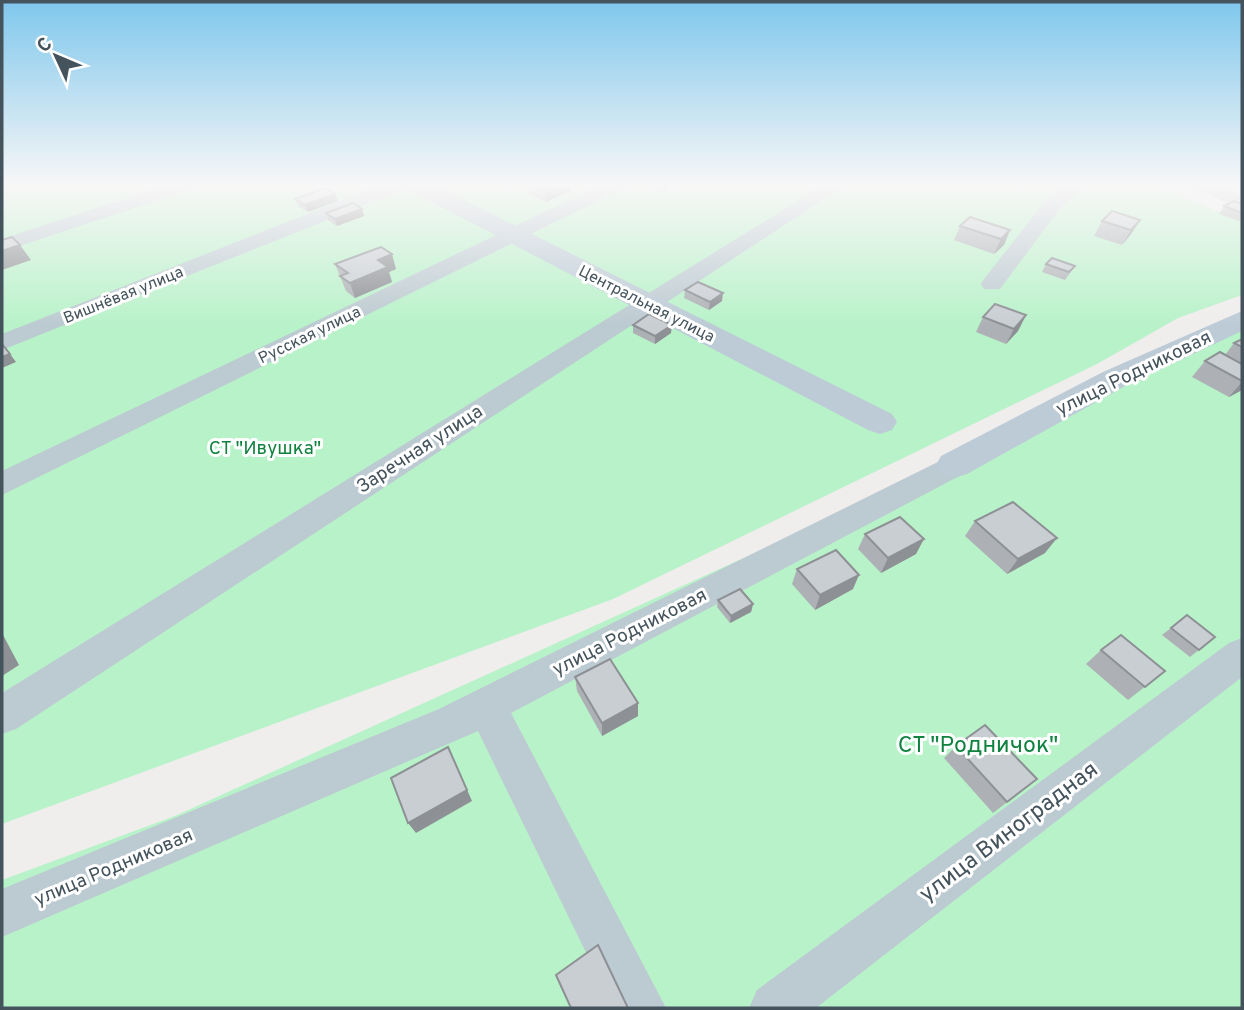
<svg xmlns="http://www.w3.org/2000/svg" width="1244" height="1010" font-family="Overpass,sans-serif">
<rect width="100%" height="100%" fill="#f0eded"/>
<path fill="#b8f2c9" d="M2 184H1155L1242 222V295L1178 318 1097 364 613 599 2 824Z
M1242 329V1008H2V880L175 816 909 483Z"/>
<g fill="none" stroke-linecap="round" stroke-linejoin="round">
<path fill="#bccad1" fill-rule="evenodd" d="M169 184H196L194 188 2 252V239Z
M384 184H409L407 188 2 350V334Z
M603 184H626L624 188 2 495V471Z
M825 184H847L16 729 2 734V693Z
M1066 184H1086L1061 207 1000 289H984L981 284 984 279 1047 199Z
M1192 184H1216L1242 196V209L1194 188Z
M954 454 965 457 969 465 965 473 511 713 666 1008H613L478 731 2 937V889L439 709Z
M1242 638V677L816 1008H749L757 990 1229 643Z"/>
<path fill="#bccbd6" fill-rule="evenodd" d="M404 184H432L892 414 897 422 892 430 880 434 868 430 407 189Z
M1242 311V331L1125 386 967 474 954 478 941 474 936 465 941 456 1103 372Z"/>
</g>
<path fill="#adb1b5" d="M528 184H569L570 191 546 202 529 194Z
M646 184H677L663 191Z
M335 194 338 201 308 212 298 206 295 199Z
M1242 204V222L1219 214 1224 206Z
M326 213 364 216 337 226 328 220Z
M1140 220 1131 234 1122 245 1094 236 1102 221Z
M960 226 1010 230 1004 245 994 254 954 240Z
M335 264 396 269 389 272 392 282 355 298 346 291Z
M1046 264 1070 273 1065 280 1042 272Z
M685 290 722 301 709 310 684 298Z
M1026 315 1018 331 1006 344 976 332 983 317Z
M633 325 671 333 655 344 633 333Z
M1242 339V390L1229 397 1192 377 1205 361 1225 355 1234 343Z
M975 521 1045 553 1007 574 965 536Z
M865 534 916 554 881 573 858 549Z
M797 569 853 589 815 610 792 584Z
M718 600 753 604 751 612 730 623 717 607Z
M1171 628 1215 637 1190 657 1162 635Z
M1101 650 1165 671 1128 700 1086 664Z
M575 677 638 703V716L602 736 577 691Z
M956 746 1037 779 993 813 944 758Z"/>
<path fill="#8d9094" d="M553 184H569L570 191 546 202 545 187Z
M663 184H677L663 191Z
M335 194 338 201 308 212 305 205Z
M362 209 364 216 337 226 335 219Z
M1140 220 1131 234 1122 245 1131 230Z
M1010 230 1004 245 994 254 1001 239Z
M20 245 31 260 2 270V251Z
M392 254 396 269 389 272 392 282 355 298 350 283 378 260Z
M723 293 722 301 709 310 710 302Z
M1026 315 1018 331 1006 344 1014 329Z
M672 325 671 333 655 344V336Z
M10 354 16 362 2 368V357Z
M1242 382V390L1229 397Z
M1057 538 1045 553 1007 574 1018 559Z
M924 539 916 554 881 573 888 558Z
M859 575 853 589 815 610 820 595Z
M753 604 751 612 730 623 731 616Z
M2 633 19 665 2 676Z
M638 703V716L602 736V723Z
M448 747 472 801 416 833 408 823Z"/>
<path fill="#c9ced3" stroke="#8d9094" stroke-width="2" d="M536 184H553L545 187Z
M326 188 335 194 305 205 295 199Z
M1234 201 1242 204V213L1224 206Z
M353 203 362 209 335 219 326 213Z
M1112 211 1140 220 1131 230 1102 221Z
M970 217 1010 230 1001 239 960 226Z
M12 237 20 245 2 251V240Z
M381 247 392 254 378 260 388 267 350 283 340 276 348 273 335 264Z
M1052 258 1075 266 1069 272 1046 264Z
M698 282 723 293 710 302 685 290Z
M995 304 1026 315 1014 329 983 317Z
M649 314 672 325 655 336 633 325Z
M1242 339V347L1234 343Z
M2 344 10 354 2 357Z
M1220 352 1242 364V381L1205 361Z
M1013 502 1057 538 1018 559 975 521Z
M900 517 924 539 888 558 865 534Z
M836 550 859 575 820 595 797 569Z
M740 589 753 604 731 616 718 600Z
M1187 615 1215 637 1199 650 1171 628Z
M1121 635 1165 671 1145 687 1101 650Z
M610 659 638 703 602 723 575 677Z
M985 725 1037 779 1007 802 956 746Z
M448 747 467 790 408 823 391 778Z
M598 945 628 1008H571L556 975Z"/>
<linearGradient id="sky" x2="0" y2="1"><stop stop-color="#7fc7ec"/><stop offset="0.57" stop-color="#f8f7f7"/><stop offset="1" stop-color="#f8f7f7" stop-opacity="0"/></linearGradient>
<rect width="1244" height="325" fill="url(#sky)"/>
<g text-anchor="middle" stroke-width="6" stroke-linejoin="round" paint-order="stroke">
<g font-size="16" fill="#44535c" stroke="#fff">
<text transform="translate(123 294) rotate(-22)" y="6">Вишнёвая улица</text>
<text transform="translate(647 303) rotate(27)" y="6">Центральная улица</text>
<text transform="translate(309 334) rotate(-26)" y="6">Русская улица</text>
</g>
<g font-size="19" fill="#44535c" stroke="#fff">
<text transform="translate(1133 372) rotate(-26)" y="7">улица Родниковая</text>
<text transform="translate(419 448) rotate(-33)" y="7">Заречная улица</text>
<text transform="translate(629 631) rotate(-27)" y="7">улица Родниковая</text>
<text transform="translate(113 866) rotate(-23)" y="7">улица Родниковая</text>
</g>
<g font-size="19" fill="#10823f" stroke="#fff">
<text x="265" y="454">СТ "Ивушка"</text>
</g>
<g font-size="23" fill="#10823f" stroke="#fff">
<text x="978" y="752">СТ "Родничок"</text>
</g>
<g font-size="23" fill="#44535c" stroke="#fff">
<text transform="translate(1008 831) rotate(-37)" y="8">улица Виноградная</text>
</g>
</g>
<rect width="1244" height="1010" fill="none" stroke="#44535c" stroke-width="7"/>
<g transform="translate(56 56) rotate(314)" stroke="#ffffff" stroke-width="5" paint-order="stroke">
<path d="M0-5L12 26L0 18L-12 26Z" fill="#44535c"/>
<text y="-10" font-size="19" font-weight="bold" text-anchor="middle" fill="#44535c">С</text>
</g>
</svg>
